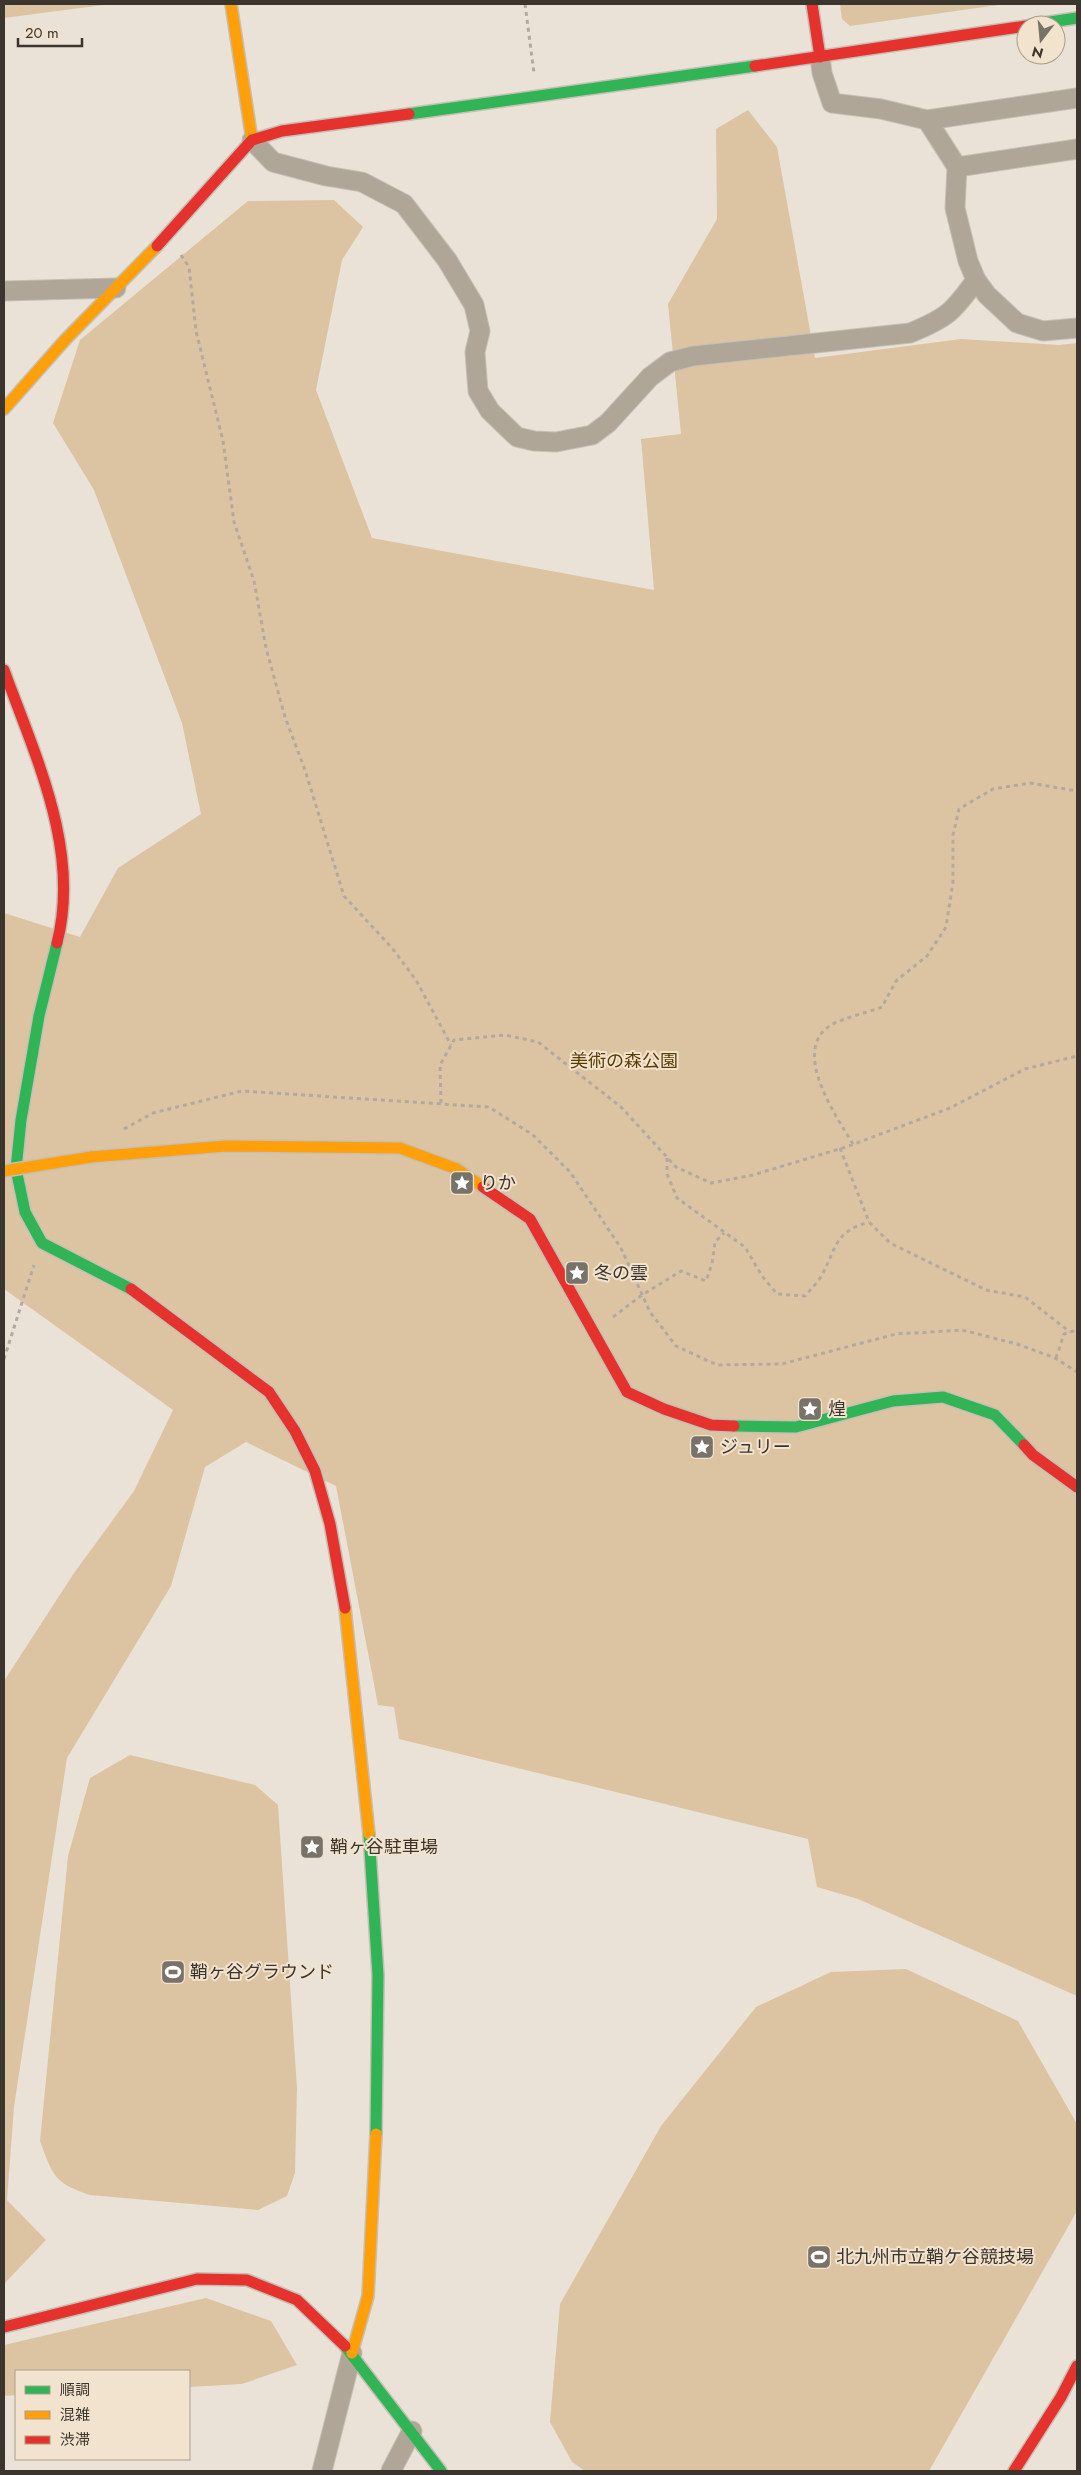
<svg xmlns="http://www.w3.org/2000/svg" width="1081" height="2475" font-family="Jost,'Noto Sans JP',sans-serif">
<rect width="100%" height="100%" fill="#eae2d6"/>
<path fill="#dcc4a2" d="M4 4H111L4 18Z
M840 4H1005L850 26 842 19Z
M748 110 777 147 815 358 961 339 1059 345 1077 343V1996L858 1899 817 1887 808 1839 399 1739 394 1707 378 1705 336 1486 246 1442 205 1467 171 1586 67 1758 14 2107 7 2200 46 2240 4 2284V1681L74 1573 134 1491 173 1410 4 1289V913L80 937 118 868 201 814 182 723 94 490 53 423 80 340 248 201 334 200 363 227 342 260 316 390 372 538 654 590 641 439 681 434 668 304 717 219 716 129Z
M130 1755 255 1785 278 1805 297 2088 295 2173 287 2196 258 2210 90 2195C54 2183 53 2176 40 2141L68 1856 90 1778Z
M906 1969 1018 2021 1077 2124V2211L929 2471H585L572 2462 550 2422 560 2304 661 2126 756 2007 831 1972Z
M206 2298 271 2321 297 2365 242 2384 189 2387V2371H16V2395L4 2396V2345Z"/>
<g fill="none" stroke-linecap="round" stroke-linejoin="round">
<defs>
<path id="street" d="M820 57 822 73 832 103 881 109 927 120 1077 98
M927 120 957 167 955 208 968 261 976 280 987 295 1017 323 1043 331 1077 328
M252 140 273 162 326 176 362 182 404 204 447 260 474 305 480 331 475 352 478 391 490 411 517 437 534 441 556 442 592 435 608 423 650 377 670 362 693 356 910 333C947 318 953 312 976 280
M957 167 1077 149
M4 291 116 288
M322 2471 352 2353
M391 2471 412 2431"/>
<path id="fast" d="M1030 25 1077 18
M409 114 755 66
M57 943 39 1016 21 1120 16 1169 25 1212 42 1243 131 1289
M734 1426 796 1427 893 1401 943 1397 995 1415 1024 1445
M369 1834 378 1975 376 2134
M345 2346 441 2471"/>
<path id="slow" d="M231 4 252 140
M4 409 65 340 157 246
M91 1157 226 1146 400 1148 457 1169 483 1187
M345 1608 369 1834
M352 2353 368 2296 376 2134"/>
<path id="jam" d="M812 4 820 57
M755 66 1026 26
M157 246 252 140 282 131 409 114
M4 670C35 756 81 850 57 943
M483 1187 530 1219 627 1392 664 1409 711 1425 734 1426
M131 1289 269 1392 295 1431 315 1471 330 1524 345 1608
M1024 1445 1033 1455 1077 1487
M4 2327 197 2279 247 2280 297 2300 345 2346
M1014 2471 1061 2397 1077 2366"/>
</defs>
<use href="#street" stroke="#c5bfb6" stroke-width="21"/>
<use href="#fast" stroke="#c5bfb6" stroke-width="14"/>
<use href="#slow" stroke="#c5bfb6" stroke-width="14"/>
<use href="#jam" stroke="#c5bfb6" stroke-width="14"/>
<path stroke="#b2aa9f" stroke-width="3" stroke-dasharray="4 4" stroke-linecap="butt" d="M525 4 534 73
M181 255 189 267 196 331 223 441 234 522 254 581 266 648 285 717 305 770 344 896 392 948 416 980 451 1045
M441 1103 440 1065 454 1040 505 1035 538 1042 621 1107 676 1167 711 1183 753 1175 846 1147 950 1108 1025 1069 1077 1056
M124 1129 153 1113 242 1091 489 1107 533 1135 570 1172 621 1248 650 1312 676 1346 717 1365 782 1364 896 1334 962 1330 1017 1344 1055 1358 1077 1372
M853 1144C836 1116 790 1050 831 1025 846 1017 866 1013 882 1007L896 981 927 956 946 927 953 882V835L959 809 993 789 1030 783 1077 791
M840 1148 869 1222 890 1243 986 1290 1025 1297 1070 1332
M667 1158V1174L677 1198 745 1247 762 1276 777 1294 805 1296C811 1289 818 1282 822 1275 837 1247 834 1232 869 1222
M613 1317 642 1295 681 1271 706 1281 712 1264 715 1242 724 1233
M1056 1358 1064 1334 1077 1330
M4 1359 34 1265"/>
<use href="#street" stroke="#afa697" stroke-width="19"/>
<use href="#fast" stroke="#30b455" stroke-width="11"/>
<use href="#slow" stroke="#ff9f0a" stroke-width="11"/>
<use href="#jam" stroke="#e5322d" stroke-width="11"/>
<defs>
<path id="slow-bridge" d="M4 1171 91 1157"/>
</defs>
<use href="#slow-bridge" stroke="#c5bfb6" stroke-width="14" stroke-linecap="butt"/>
<use href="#slow-bridge" stroke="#ff9f0a" stroke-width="11"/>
</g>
<defs>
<symbol id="sight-square" viewBox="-11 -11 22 22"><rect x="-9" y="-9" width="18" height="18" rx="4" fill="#787268" stroke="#f2e3ce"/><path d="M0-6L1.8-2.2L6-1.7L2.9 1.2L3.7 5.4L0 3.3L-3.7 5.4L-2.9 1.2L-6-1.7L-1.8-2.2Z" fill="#fff"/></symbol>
<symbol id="stadium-square" viewBox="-11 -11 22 22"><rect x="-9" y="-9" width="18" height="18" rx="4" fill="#787268" stroke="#f2e3ce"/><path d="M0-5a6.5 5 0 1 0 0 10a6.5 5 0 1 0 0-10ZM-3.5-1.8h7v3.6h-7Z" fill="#fff"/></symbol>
</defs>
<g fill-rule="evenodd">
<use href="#sight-square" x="448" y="1169" width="28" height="28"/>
<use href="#sight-square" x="563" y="1259" width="28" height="28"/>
<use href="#sight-square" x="796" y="1395" width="28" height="28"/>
<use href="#sight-square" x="688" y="1433" width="28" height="28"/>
<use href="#sight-square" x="298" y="1833" width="28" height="28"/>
<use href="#stadium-square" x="159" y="1958" width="28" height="28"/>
<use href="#stadium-square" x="805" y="2243" width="28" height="28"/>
</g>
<g text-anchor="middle" stroke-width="4" stroke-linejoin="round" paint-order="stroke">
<g font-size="18" fill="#5a3c01" stroke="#f2e3ce">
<text x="624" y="1067">美術の森公園</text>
</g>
<g font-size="18" fill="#3b352d" stroke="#f2e3ce" text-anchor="start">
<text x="480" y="1189">りか</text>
<text x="594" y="1279">冬の雲</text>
<text x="828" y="1415">煌</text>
<text x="720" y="1453">ジュリー</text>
<text x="330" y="1853">鞘ヶ谷駐車場</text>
<text x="190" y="1978">鞘ヶ谷グラウンド</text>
<text x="836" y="2263">北九州市立鞘ケ谷競技場</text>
</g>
</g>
<rect width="1081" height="2475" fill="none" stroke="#3b352d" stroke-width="10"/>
<rect x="15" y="2370" width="175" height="90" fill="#f2e3ce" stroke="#a99d8e"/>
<rect x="25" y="2386" width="25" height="8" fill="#30b455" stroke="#a99d8e"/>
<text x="60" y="2395" font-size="15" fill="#3b352d">順調</text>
<rect x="25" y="2411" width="25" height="8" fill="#ff9f0a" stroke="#a99d8e"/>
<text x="60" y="2420" font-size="15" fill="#3b352d">混雑</text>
<rect x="25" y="2436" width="25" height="8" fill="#e5322d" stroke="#a99d8e"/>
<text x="60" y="2445" font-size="15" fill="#3b352d">渋滞</text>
<g transform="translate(1041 40) rotate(196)"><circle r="24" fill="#f2e3ce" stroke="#a99d8e"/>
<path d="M0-4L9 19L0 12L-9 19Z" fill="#787268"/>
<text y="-8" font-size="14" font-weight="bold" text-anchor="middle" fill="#3b352d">N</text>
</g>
<path d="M18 38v8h64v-8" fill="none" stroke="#3b352d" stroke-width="2.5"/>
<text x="25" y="38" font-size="15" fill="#3b352d" stroke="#f2e3ce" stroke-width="4" paint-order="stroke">20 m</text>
</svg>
